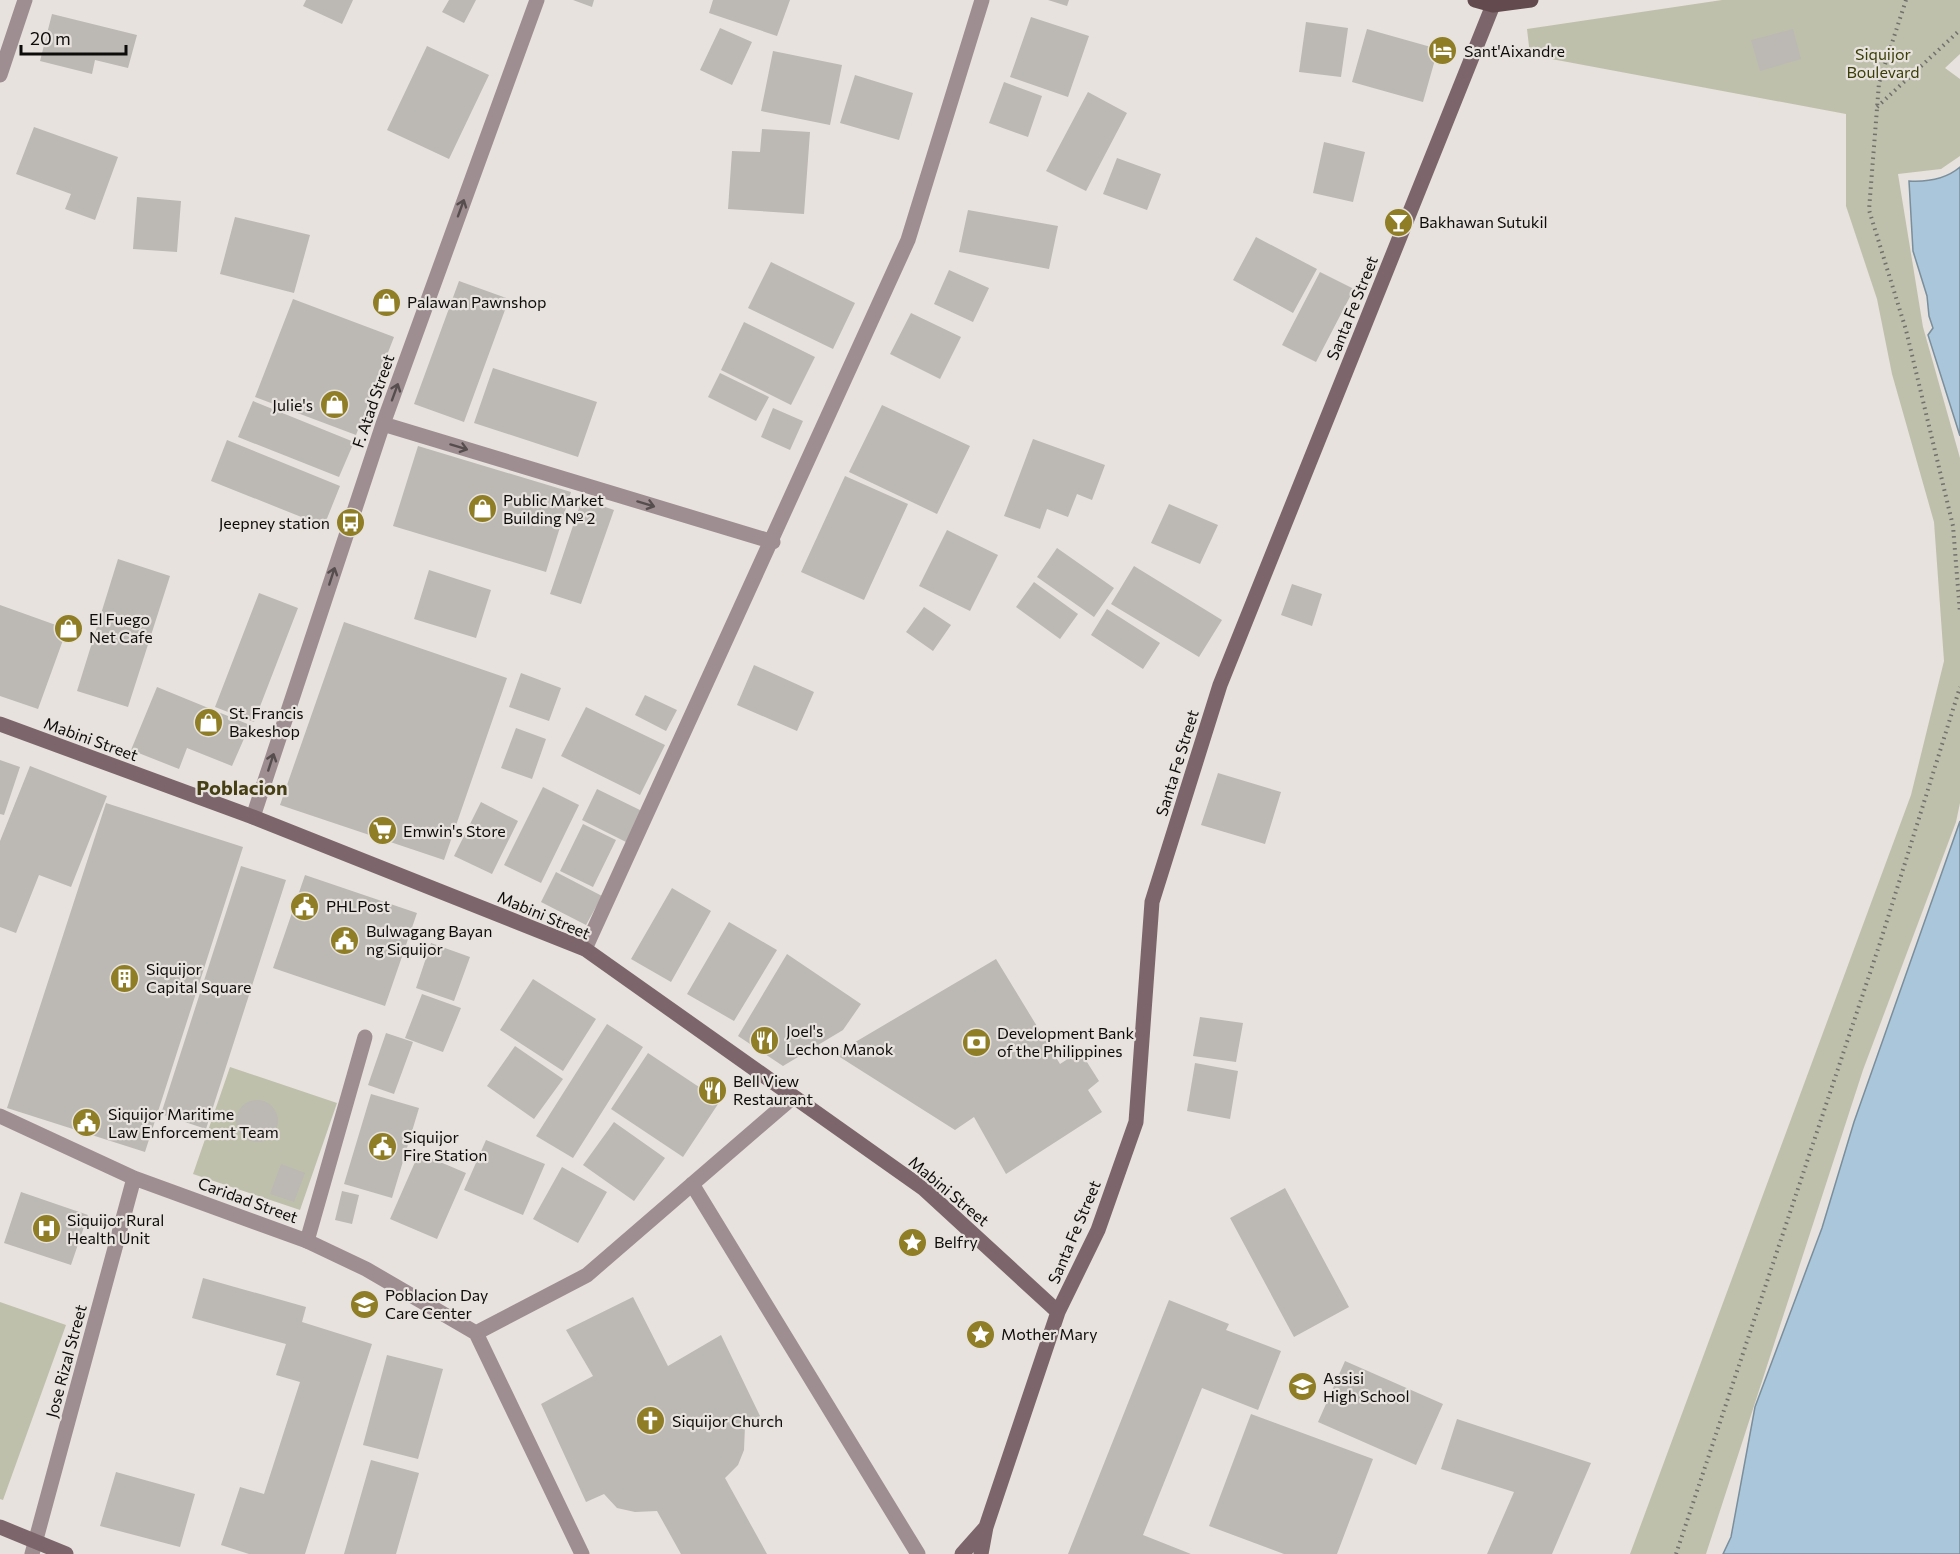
<svg xmlns="http://www.w3.org/2000/svg" width="1960" height="1554" font-family="Commissioner,sans-serif">
<rect width="100%" height="100%" fill="#e7e2dd"/>
<path fill="#bec0ab" d="M1722 0H1960V54L1945 68 1960 79V156L1941 169 1898 174 1923 327 1960 458V803L1956 822 1863 1070 1706 1554H1630L1911 795 1944 661 1934 522 1892 374 1877 299 1846 206V114L1530 55 1527 29Z
M230 1067 337 1103 300 1210 193 1174Z
M0 1302 66 1325 3 1500 0 1499Z"/>
<path fill="#a9c6da" stroke="#7a8e9c" stroke-width="1.5" d="M1960 167V436L1928 335 1933 328 1929 316 1927 296 1913 251 1909 181C1928 182 1946 179 1960 167Z
M1960 821V1554H1723L1731 1537 1755 1407 1822 1228 1854 1122Z"/>
<path fill="#bcb8b3" d="M306 0H353L342 24 303 6Z
M449 0H476L464 23 442 12Z
M573 0H594L592 7Z
M713 0H790L777 36 709 13Z
M1048 0H1069L1067 6Z
M52 14 137 35 128 68 95 60 92 74 40 61Z
M1031 17 1089 36 1068 97 1010 77Z
M1306 22 1348 28 1341 77 1299 72Z
M720 28 752 42 732 85 700 70Z
M1367 29 1438 49 1423 102 1352 82Z
M1793 29 1801 59 1760 71 1751 40Z
M427 46 489 75 449 159 387 130Z
M773 51 842 65 830 125 761 111Z
M855 75 913 93 899 140 840 123Z
M1004 82 1042 96 1028 137 989 123Z
M1088 92 1127 113 1086 191 1046 171Z
M34 127 118 157 95 220 65 209 71 194 16 174Z
M762 129 810 132 804 214 728 209 732 151 760 152Z
M1324 142 1365 152 1353 202 1313 193Z
M1117 158 1161 174 1147 210 1103 194Z
M137 197 181 201 177 252 133 249Z
M968 210 1058 226 1049 269 959 252Z
M235 217 310 235 294 293 220 274Z
M1256 237 1317 269 1293 313 1233 280Z
M771 262 855 303 833 349 748 308Z
M949 270 989 288 973 322 934 304Z
M1320 272 1354 289 1316 362 1282 345Z
M459 281 509 299 464 422 414 404Z
M293 299 394 337 356 435 255 397Z
M911 313 961 337 940 379 890 354Z
M744 322 815 357 791 405 721 370Z
M493 368 597 402 578 457 474 423Z
M720 373 769 397 756 421 708 397Z
M253 401 354 442 339 477 238 437Z
M882 405 970 446 937 514 849 472Z
M773 408 803 421 790 450 761 437Z
M1033 439 1105 465 1092 500 1077 494 1068 517 1047 509 1040 529 1004 516Z
M227 440 340 486 324 526 211 481Z
M418 446 571 492 546 572 393 526Z
M845 476 908 504 864 600 801 572Z
M582 499 614 510 581 604 550 594Z
M1169 504 1218 525 1200 564 1151 543Z
M947 530 998 555 970 611 919 586Z
M1057 548 1114 588 1094 617 1037 577Z
M118 559 170 576 128 707 77 691Z
M1134 566 1222 620 1199 657 1111 604Z
M429 570 491 590 476 638 414 619Z
M1034 582 1078 614 1060 639 1016 607Z
M1292 584 1322 594 1312 626 1281 615Z
M259 593 298 608 254 722 215 707Z
M0 605 67 629 38 709 0 696Z
M924 607 951 625 933 651 906 632Z
M1107 609 1160 643 1143 669 1091 635Z
M344 622 507 678 444 860 280 805Z
M754 665 814 692 797 731 737 705Z
M521 673 561 688 549 721 509 707Z
M157 687 250 725 232 766 187 748 179 769 131 750Z
M645 695 677 710 666 731 635 715Z
M586 707 665 745 640 795 561 756Z
M516 728 546 739 532 779 501 768Z
M0 760 20 767 4 815 0 814Z
M30 766 107 796 71 887 39 875 16 933 0 927V841Z
M1218 773 1281 792 1265 844 1201 825Z
M543 787 579 805 541 883 504 865Z
M597 789 642 811 626 842 582 820Z
M481 802 518 821 492 874 454 856Z
M106 803 243 847 145 1152 7 1108Z
M583 824 616 840 593 887 560 871Z
M241 866 286 880 206 1129 161 1114Z
M556 872 602 896 586 925 541 902Z
M305 875 417 913 385 1006 273 968Z
M672 888 711 911 671 982 631 959Z
M729 922 777 950 734 1021 687 994Z
M431 943 470 957 454 1001 416 988Z
M787 954 861 1004 843 1030 783 1066 738 1036Z
M996 959 1060 1064 1080 1051 1099 1081 1088 1090 1102 1112 1006 1174 974 1117 955 1130 835 1054Z
M533 979 596 1019 563 1071 500 1030Z
M422 994 461 1008 443 1052 405 1038Z
M1200 1017 1243 1023 1236 1062 1193 1056Z
M607 1024 643 1047 573 1158 536 1136Z
M386 1033 413 1042 394 1094 368 1085Z
M515 1046 563 1079 534 1119 487 1086Z
M648 1053 720 1101 683 1157 611 1109Z
M1195 1063 1238 1071 1230 1119 1187 1111Z
M371 1094 419 1108 392 1198 344 1184Z
M236 1121a21 21 0 1 1 42 0a21 21 0 1 1-42 0Z
M614 1122 665 1158 634 1201 583 1165Z
M486 1140 545 1164 523 1215 464 1190Z
M419 1153 466 1173 437 1239 390 1219Z
M281 1164 305 1173 294 1202 270 1194Z
M562 1167 607 1192 578 1243 533 1219Z
M1285 1188 1349 1307 1294 1337 1230 1218Z
M342 1191 359 1195 352 1224 335 1220Z
M21 1192 88 1215 71 1265 4 1243Z
M203 1278 306 1307 302 1322 372 1344 305 1554H249L221 1545 240 1487 264 1494 300 1382 276 1375 286 1344 192 1318Z
M633 1297 668 1366 721 1335 760 1416 745 1426 744 1450 738 1465 725 1478 767 1554H681L657 1511 635 1512 617 1508 604 1494 586 1502 541 1404 593 1376 566 1330Z
M1169 1300 1229 1324 1226 1330 1281 1351 1258 1410 1202 1388 1143 1535 1191 1554H1068Z
M387 1355 443 1369 418 1459 363 1445Z
M1345 1361 1443 1404 1416 1465 1318 1422Z
M1251 1414 1373 1459 1337 1554H1284L1209 1526Z
M1457 1419 1591 1463 1552 1554H1487L1514 1492 1441 1469Z
M371 1460 419 1473 396 1554H344Z
M116 1472 195 1494 180 1547 100 1526Z"/>
<g fill="none" stroke-linecap="round" stroke-linejoin="round">
<path stroke="#726f6c" stroke-width="4" stroke-dasharray="1.5 4.5" stroke-linecap="butt" d="M1906 0 1879 83 1869 210 1906 330 1953 526 1960 613
M1877 107 1960 30
M1676 1554 1880 943 1960 687"/>
<path stroke="#9e8e91" stroke-width="15" d="M307 1241 365 1037"/>
<path stroke="#9e8e91" stroke-width="15" d="M0 75 25 0
M383 424 773 542
M253 817 383 424 537 0
M585 949 908 240 982 0
M0 1116 134 1178 307 1241 366 1269 476 1333
M692 1184 918 1554
M476 1333 587 1275 792 1098
M476 1333 582 1554
M32 1554 134 1178"/>
<path stroke="#7c666b" stroke-width="15" d="M0 724 253 817 585 949 924 1189 1058 1312
M0 1527 66 1554
M962 1554 986 1527
M981 1554 986 1527 1058 1312 1098 1230 1136 1122 1152 902 1220 685 1493 5"/>
<path stroke="#634a4f" stroke-width="15" d="M1475 0 1493 5 1531 0"/>
</g>
<defs><path id="oneway-shaft" d="M-6 0H5M1.5-3L5.5 0L1.5 3" fill="none" stroke-width="1.6" stroke-linecap="round" stroke-linejoin="round" transform="scale(1.5)"/></defs>
<g stroke="#564d4e">
<use href="#oneway-shaft" transform="translate(461 208) rotate(-70)"/>
<use href="#oneway-shaft" transform="translate(395 392) rotate(-70)"/>
<use href="#oneway-shaft" transform="translate(459 447) rotate(17)"/>
<use href="#oneway-shaft" transform="translate(646 504) rotate(17)"/>
<use href="#oneway-shaft" transform="translate(332 576) rotate(-72)"/>
<use href="#oneway-shaft" transform="translate(271 762) rotate(-72)"/>
</g>
<defs>
<symbol id="hotel-disc" viewBox="-11 -11 22 22"><circle r="9.5" fill="#8f7e25" stroke="#e7e2dd"/><path d="M-6-4.5h1.5V1H6V5H4.5V3h-9V5H-6ZM-4 0a1.8 1.8 0 1 1 3.6 0ZM.5 0V-2.5h3Q6-2.5 6 0Z" fill="#fff"/></symbol>
<symbol id="bar-disc" viewBox="-11 -11 22 22"><circle r="9.5" fill="#8f7e25" stroke="#e7e2dd"/><path d="M-6-5H6L.8 .8V4.5H3.5V6h-7V4.5H-.8V.8Z" fill="#fff"/></symbol>
<symbol id="shop-disc" viewBox="-11 -11 22 22"><circle r="9.5" fill="#8f7e25" stroke="#e7e2dd"/><path d="M-5-2.5h2.3a2.7 3.5 0 0 1 5.4 0H5L5.5 6h-11ZM-1.5-2.5h3a1.5 2.3 0 0 0-3 0Z" fill="#fff"/></symbol>
<symbol id="bus-disc" viewBox="-11 -11 22 22"><circle r="9.5" fill="#8f7e25" stroke="#e7e2dd"/><path d="M-5-6H5V4H4V6H2V4H-2V6H-4V4H-5ZM-3.5-4V0h7V-4ZM-3.5 1.2v1.5H-2V1.2ZM2 1.2v1.5H3.5V1.2Z" fill="#fff"/></symbol>
<symbol id="supermarket-disc" viewBox="-11 -11 22 22"><circle r="9.5" fill="#8f7e25" stroke="#e7e2dd"/><path d="M-6-5.5h2.5l.6 2H6L4.5 2H-2.5L-4.4-4H-6ZM-1.5 3.2a1.3 1.3 0 1 0 .1 0ZM3 3.2a1.3 1.3 0 1 0 .1 0Z" fill="#fff"/></symbol>
<symbol id="civic-disc" viewBox="-11 -11 22 22"><circle r="9.5" fill="#8f7e25" stroke="#e7e2dd"/><path d="M-.6-6.5H3V-4.5H.6V-3L4-1V1h2V6H-6V1h2V-1L-.6-3ZM-1.2 2.5V6h2.4V2.5Z" fill="#fff"/></symbol>
<symbol id="building-disc" viewBox="-11 -11 22 22"><circle r="9.5" fill="#8f7e25" stroke="#e7e2dd"/><path d="M-4-6H4V6H1V3H-1V6H-4ZM-2.5-4.3h1.7v1.8h-1.7ZM.8-4.3h1.7v1.8H.8ZM-2.5-1h1.7V.8h-1.7ZM.8-1h1.7V.8H.8Z" fill="#fff"/></symbol>
<symbol id="restaurant-disc" viewBox="-11 -11 22 22"><circle r="9.5" fill="#8f7e25" stroke="#e7e2dd"/><path d="M-5-6h1v4h1v-4h1v4h1v-4h1v5L-1.5 .5V6h-2V.5L-5-1ZM5-6V6H3V1.5H1.5Q1.5-4 5-6Z" fill="#fff"/></symbol>
<symbol id="bank-disc" viewBox="-11 -11 22 22"><circle r="9.5" fill="#8f7e25" stroke="#e7e2dd"/><path d="M-6-4H6V4H-6ZM0-2.3a2.3 2.3 0 1 0 0 4.6a2.3 2.3 0 1 0 0-4.6Z" fill="#fff"/></symbol>
<symbol id="hospital-disc" viewBox="-11 -11 22 22"><circle r="9.5" fill="#8f7e25" stroke="#e7e2dd"/><path d="M-5-5h3v3.5h4V-5h3V5h-3V1.5h-4V5h-3Z" fill="#fff"/></symbol>
<symbol id="sight-disc" viewBox="-11 -11 22 22"><circle r="9.5" fill="#8f7e25" stroke="#e7e2dd"/><path d="M0-6L1.8-2.2L6-1.7L2.9 1.2L3.7 5.4L0 3.3L-3.7 5.4L-2.9 1.2L-6-1.7L-1.8-2.2Z" fill="#fff"/></symbol>
<symbol id="school-disc" viewBox="-11 -11 22 22"><circle r="9.5" fill="#8f7e25" stroke="#e7e2dd"/><path d="M0-5L7-2L0 1L-7-2ZM-4 1L0 2.5L4 1V4Q0 6-4 4Z" fill="#fff"/></symbol>
<symbol id="church-disc" viewBox="-11 -11 22 22"><circle r="9.5" fill="#8f7e25" stroke="#e7e2dd"/><path d="M-1.2-6h2.4v3.5h3.3v2.4h-3.3V6h-2.4V-.1h-3.3v-2.4h3.3Z" fill="#fff"/></symbol>
</defs>
<g fill-rule="evenodd">
<use href="#hotel-disc" x="1426" y="34" width="33" height="33"/>
<use href="#bar-disc" x="1382" y="206" width="33" height="33"/>
<use href="#shop-disc" x="370" y="286" width="33" height="33"/>
<use href="#shop-disc" x="318" y="388" width="33" height="33"/>
<use href="#shop-disc" x="466" y="492" width="33" height="33"/>
<use href="#bus-disc" x="334" y="506" width="33" height="33"/>
<use href="#shop-disc" x="52" y="612" width="33" height="33"/>
<use href="#shop-disc" x="192" y="706" width="33" height="33"/>
<use href="#supermarket-disc" x="366" y="814" width="33" height="33"/>
<use href="#civic-disc" x="288" y="890" width="33" height="33"/>
<use href="#civic-disc" x="328" y="924" width="33" height="33"/>
<use href="#building-disc" x="108" y="962" width="33" height="33"/>
<use href="#restaurant-disc" x="748" y="1024" width="33" height="33"/>
<use href="#bank-disc" x="960" y="1026" width="33" height="33"/>
<use href="#restaurant-disc" x="696" y="1074" width="33" height="33"/>
<use href="#civic-disc" x="70" y="1106" width="33" height="33"/>
<use href="#civic-disc" x="366" y="1130" width="33" height="33"/>
<use href="#hospital-disc" x="30" y="1212" width="33" height="33"/>
<use href="#sight-disc" x="896" y="1226" width="33" height="33"/>
<use href="#school-disc" x="348" y="1288" width="33" height="33"/>
<use href="#sight-disc" x="964" y="1318" width="33" height="33"/>
<use href="#school-disc" x="1286" y="1370" width="33" height="33"/>
<use href="#church-disc" x="634" y="1404" width="33" height="33"/>
</g>
<g text-anchor="middle" stroke-width="4.5" stroke-linejoin="round" paint-order="stroke">
<g font-size="16" fill="#0d0c0a" stroke="#e7e2dd" text-anchor="start">
<text x="1464" y="57">Sant'Aixandre</text>
<text x="1419" y="228">Bakhawan Sutukil</text>
<text x="407" y="308">Palawan Pawnshop</text>
<text x="313" y="411" text-anchor="end">Julie's</text>
<text x="503" y="506">Public Market<tspan x="503" dy="18">Building № 2</tspan></text>
<text x="330" y="529" text-anchor="end">Jeepney station</text>
<text x="89" y="625">El Fuego<tspan x="89" dy="18">Net Cafe</tspan></text>
<text x="229" y="719">St. Francis<tspan x="229" dy="18">Bakeshop</tspan></text>
<text x="403" y="837">Emwin's Store</text>
<text x="326" y="912">PHLPost</text>
<text x="366" y="937">Bulwagang Bayan<tspan x="366" dy="18">ng Siquijor</tspan></text>
<text x="146" y="975">Siquijor<tspan x="146" dy="18">Capital Square</tspan></text>
<text x="786" y="1037">Joel's<tspan x="786" dy="18">Lechon Manok</tspan></text>
<text x="997" y="1039">Development Bank<tspan x="997" dy="18">of the Philippines</tspan></text>
<text x="733" y="1087">Bell View<tspan x="733" dy="18">Restaurant</tspan></text>
<text x="108" y="1120">Siquijor Maritime<tspan x="108" dy="18">Law Enforcement Team</tspan></text>
<text x="403" y="1143">Siquijor<tspan x="403" dy="18">Fire Station</tspan></text>
<text x="67" y="1226">Siquijor Rural<tspan x="67" dy="18">Health Unit</tspan></text>
<text x="934" y="1248">Belfry</text>
<text x="385" y="1301">Poblacion Day<tspan x="385" dy="18">Care Center</tspan></text>
<text x="1001" y="1340">Mother Mary</text>
<text x="1323" y="1384">Assisi<tspan x="1323" dy="18">High School</tspan></text>
<text x="672" y="1427">Siquijor Church</text>
</g>
<g font-size="16" fill="#3b3e07" stroke="#e7e2dd">
<text x="1883" y="60">Siquijor<tspan x="1883" dy="18">Boulevard</tspan></text>
</g>
<g font-size="16" fill="#0d0c0a" stroke="#e7e2dd">
<text transform="translate(1352 308) rotate(-68)" y="6">Santa Fe Street</text>
<text transform="translate(373 401) rotate(-71)" y="6">F. Atad Street</text>
<text transform="translate(91 739) rotate(20)" y="6">Mabini Street</text>
<text transform="translate(1177 763) rotate(-73)" y="6">Santa Fe Street</text>
<text transform="translate(544 915) rotate(23)" y="6">Mabini Street</text>
<text transform="translate(949 1191) rotate(40)" y="6">Mabini Street</text>
<text transform="translate(248 1200) rotate(20)" y="6">Caridad Street</text>
<text transform="translate(1074 1232) rotate(-67)" y="6">Santa Fe Street</text>
<text transform="translate(66 1361) rotate(-75)" y="6">Jose Rizal Street</text>
</g>
<g font-size="20" font-weight="bold" fill="#463e14" stroke="#e7e2dd">
<text x="242" y="795">Poblacion</text>
</g>
</g>
<path d="M21 45v9h105v-9" fill="none" stroke="#0d0c0a" stroke-width="3"/>
<text x="30" y="45" font-size="18" fill="#0d0c0a" stroke="#e7e2dd" stroke-width="4.5" paint-order="stroke">20 m</text>
</svg>
